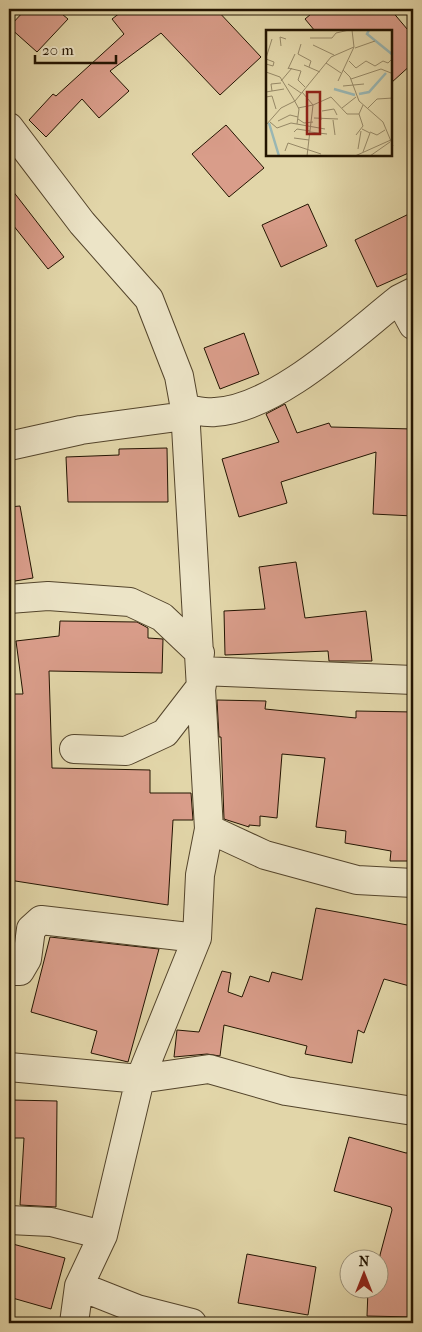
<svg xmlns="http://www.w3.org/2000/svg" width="422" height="1332" font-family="'IM FELL French Canon',serif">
<rect width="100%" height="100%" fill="#e2d6a9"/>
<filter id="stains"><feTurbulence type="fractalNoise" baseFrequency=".004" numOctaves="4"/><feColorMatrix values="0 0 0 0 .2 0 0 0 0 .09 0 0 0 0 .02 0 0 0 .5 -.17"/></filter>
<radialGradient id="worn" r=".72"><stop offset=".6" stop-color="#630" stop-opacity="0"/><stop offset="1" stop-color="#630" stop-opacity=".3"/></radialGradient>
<path fill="#d99d8a" stroke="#231401" d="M26 9H56L68 19 37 52 9 27Z
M125 9H216L261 57 220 95 161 33 110 71 129 91 99 118 82 99 46 137 29 120 53 94 56 96 124 34 112 19Z
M317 9H386L391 15V10L413 36V63L391 83V31H315L305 19Z
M226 125 264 168 229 197 192 154Z
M9 186 64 257 48 269 9 220Z
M308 204 327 246 281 267 262 225Z
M413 212V271L377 287 355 240Z
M244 333 259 374 220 389 204 348Z
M285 404 297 433 329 423 331 427 413 429V516L373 514 376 452 281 482 287 503 239 517 222 459 279 442 266 414Z
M167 448 168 502H68L66 457 119 455V449Z
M20 506 33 578 9 582V507Z
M296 562 305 618 366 611 372 661H329L328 651 225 655 224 611 265 609 259 567Z
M60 621 137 622 148 628V638L163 639 162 673 49 671 52 768 150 770V793H191L193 820H173L168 905 9 880V694H23L16 641 59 636Z
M217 700 266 701 265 709 356 718V711L413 712V861H390L391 851 345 843 346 831 316 827 325 758 282 754 277 818 260 816V826L249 825V827L224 819 221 737H219Z
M316 908 413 926V987L384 979 364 1033 358 1030 352 1063 305 1054 307 1046 224 1025 220 1056 207 1054 174 1057 177 1030 199 1032 222 971 231 973 228 992 242 997 250 976 269 982 272 972 302 980Z
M50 937 159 949 128 1062 91 1053 97 1031 31 1012Z
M12 1100 57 1101 56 1207 20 1205 24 1138H11Z
M349 1137 406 1153 413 1152V1317L367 1316 368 1290H380V1255L392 1210 391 1207 334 1191Z
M9 1243 65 1258 51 1309 9 1297Z
M247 1254 316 1267 308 1315 238 1303Z"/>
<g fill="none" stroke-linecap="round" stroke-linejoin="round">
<defs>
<path id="minor" d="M9 127 82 223 149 299 179 376 185 409 209 829 200 875 197 938 140 1079 103 1235 79 1286 74 1323
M399 299 413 325
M185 409C195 410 205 413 215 412 276 409 352 336 399 299L413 292
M9 446 81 430 185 416
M9 599 48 596 130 602 162 617 200 653
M201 671 413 680
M74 749 126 751 165 733 202 685
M209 829 265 855 357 880 413 883
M9 971H20L27 959 31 929 41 920 197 938
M9 1067 140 1079 209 1069 286 1091 413 1111
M9 1220 51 1222 103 1235
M79 1286 137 1309 192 1323"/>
</defs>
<use href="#minor" stroke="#53442b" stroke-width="30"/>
<use href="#minor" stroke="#ece4c7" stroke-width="28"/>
</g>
<g transform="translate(266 30)">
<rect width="126" height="126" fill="#e2d6a9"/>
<path fill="none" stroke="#99b6b3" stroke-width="2.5" d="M103 0 101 4 127 25M68 59 89 65M93 64 103 62 120 43M3 93 13 126"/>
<path fill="none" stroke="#968866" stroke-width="1" d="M44 8H66L70 3 83 0M35 14 32 24 45 31 43 37M47 15 68 25M15 16 14 7 20 9M89 18 109 11M0 28 6 9M0 29 8 32 7 36 0 34M83 31 90 38 100 31 109 36 117 31 122 33 127 28M60 33 75 43M38 35 54 42M22 38 35 41 32 50 39 57M22 39 29 24M77 40 84 47 93 71 117 92 127 116M0 42 14 47 27 68 33 79 31 94M85 49 115 39 125 43M15 51 26 38M72 51 88 17M22 54 35 63M77 56 98 54M6 61 5 54 15 53M0 62 18 59M36 62 47 75 41 126M0 67 6 66 10 79M65 67 81 84H93M54 72 55 90M47 75 65 67M32 78 47 75M76 78 90 67M102 78 111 69 127 68M56 81 68 79 71 85M48 88 72 89M32 89 38 93 47 92M67 90 69 105M12 91 24 85 32 87M4 92 11 98 25 93 59 99M0 95 15 78 29 71 65 27 88 17 86 0M96 99 104 103 97 122M28 102 31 99 44 101M44 102 61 104M104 102 111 105 119 100M90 105 97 96 93 84 97 75M28 108 43 110M92 119 95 101M19 121 22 113 55 124M89 126 127 109M104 126 124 112"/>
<path fill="#8f2418" fill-opacity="0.15" stroke="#8f2418" stroke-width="2.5" d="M41 62H54V104H41Z"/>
<rect width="126" height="126" fill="none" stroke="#231401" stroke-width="2.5"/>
</g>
<rect width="422" height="1332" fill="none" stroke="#e2d6a9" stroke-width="30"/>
<rect x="10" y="10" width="402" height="1312" fill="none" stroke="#231401" stroke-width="2.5"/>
<rect x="15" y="15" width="392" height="1302" fill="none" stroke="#231401"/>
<g transform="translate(364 1274)"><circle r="24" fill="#ece4c7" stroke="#9c9178"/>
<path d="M0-4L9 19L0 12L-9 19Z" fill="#8f2418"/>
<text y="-8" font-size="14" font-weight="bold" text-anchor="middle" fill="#231401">N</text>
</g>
<path d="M35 55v8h81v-8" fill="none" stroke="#231401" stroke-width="2.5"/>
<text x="42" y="55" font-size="15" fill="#231401" stroke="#ece4c7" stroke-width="4" paint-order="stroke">20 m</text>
<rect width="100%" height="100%" filter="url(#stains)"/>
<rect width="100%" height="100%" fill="url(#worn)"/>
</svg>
